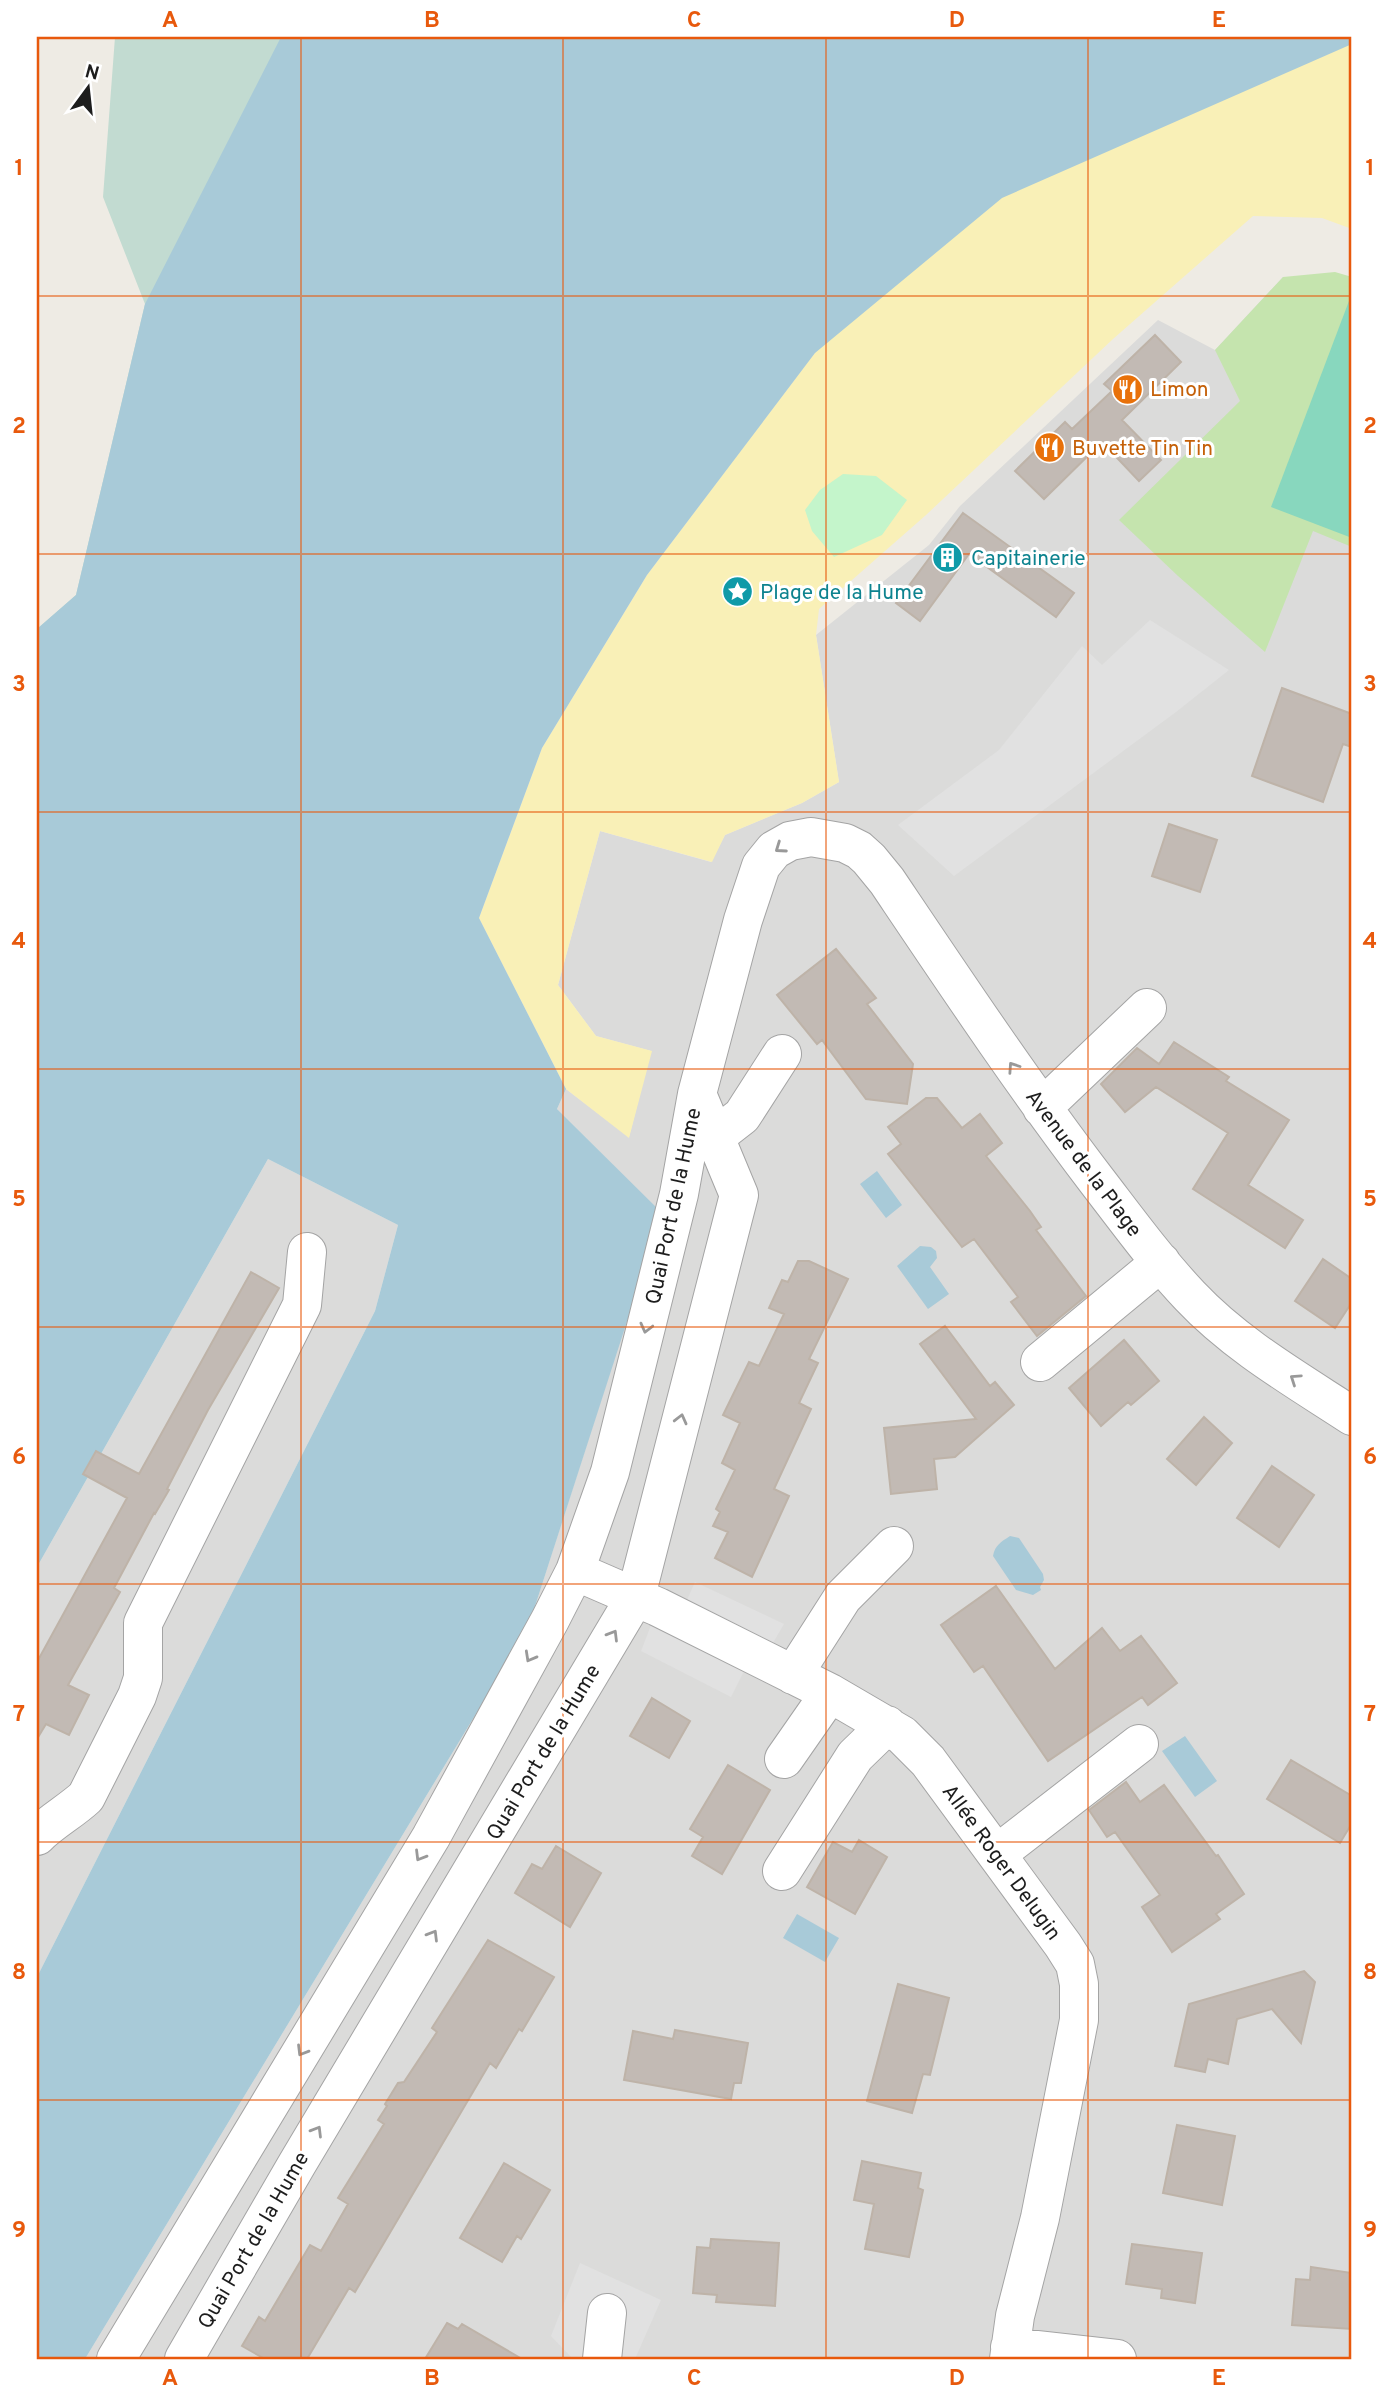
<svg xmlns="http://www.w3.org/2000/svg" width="1389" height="2396" font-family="Overpass,sans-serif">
<rect width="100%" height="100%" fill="#eeebe4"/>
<path fill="#dbdbda" d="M1283 277 1352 278V2359H85L528 1628 661 1213 557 1109 566 1089 629 1137 651 1051 596 1036 558 985 600 831 711 862 725 835 802 803 839 782 816 635 929 545 960 506 1158 320 1215 350Z
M268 1159 398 1225 375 1311 37 1977V1567Z"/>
<path fill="#c5e4ae" d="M1335 272 1352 277V547L1313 531 1265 652 1178 576 1119 520 1240 401 1215 350 1283 277Z"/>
<path fill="#c2dbd1" d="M115 37H422L247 499 37 629 76 595 145 304 103 197Z"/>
<path fill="#f9f0b7" d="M1352 37V229L1322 218 1253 216 1113 339 926 515 819 609 816 635 839 782 802 803 725 835 712 862 600 831 558 985 596 1036 652 1051 629 1138 566 1089 479 918 542 748 647 575 986 126Z"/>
<path fill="#c4f5cb" d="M843 474 876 476 907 500 882 535 834 557 812 531 805 510 820 490Z"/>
<path fill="#88d7be" d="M1352 293V538L1271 507Z"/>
<path fill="#e1e1e1" d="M1150 620 1229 670 1176 712 954 876 898 825 999 750 1082 646 1102 665Z
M695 1582 784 1624 763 1660 752 1655 731 1697 641 1651 658 1607 679 1618Z
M580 2263 661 2300 635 2359H573L551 2336Z"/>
<path fill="#a8cad8" d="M281 37H1352V44L1002 198 815 353 647 575 542 748 479 918 566 1089 557 1109 662 1213 528 1628 85 2359H37V1977L375 1311 398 1225 268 1159 37 1567V629L76 595 145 304Z
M877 1171 902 1205 886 1218 860 1184Z
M920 1246 931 1247 936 1251 937 1258 930 1267 949 1294 928 1309 897 1266Z
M1010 1536 1019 1538 1043 1574 1044 1580 1040 1587 1041 1590 1033 1595 1016 1590 993 1556C995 1545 1001 1542 1010 1536Z
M1185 1736 1217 1781 1195 1797 1162 1751Z
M797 1914 839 1938 825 1962 783 1938Z"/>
<path fill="#c2bab4" stroke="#beb3a8" stroke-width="2" d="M1155 335 1181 362 1122 420 1161 460 1139 481 1102 442 1044 499 1015 471 1065 422 1072 429 1112 391 1104 384Z
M963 513 1074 593 1056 617 969 554 920 621 896 603Z
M1282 688 1352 714V747L1343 744 1323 802 1252 776Z
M1169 824 1217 840 1200 892 1152 876Z
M836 949 876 998 867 1004 913 1064 907 1104 866 1099 822 1040 817 1044 777 995Z
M1174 1042 1229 1077 1226 1081 1289 1120 1248 1185 1303 1220 1285 1248 1193 1189 1228 1133 1156 1087 1125 1112 1101 1084 1137 1048 1159 1064Z
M926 1098H937L962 1128 980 1114 1002 1143 986 1156 1030 1211 1041 1227 1036 1230 1086 1296 1037 1336 1011 1302 1018 1297 974 1239 962 1247 888 1154 901 1144 888 1127Z
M1323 1259 1352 1279V1302L1335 1328 1295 1301Z
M798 1261H809L848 1279 809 1359 818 1363 799 1403 811 1409 774 1489 789 1496 752 1577 715 1558 728 1532 713 1526 720 1512 716 1509 735 1470 722 1463 740 1423 723 1415 749 1362 759 1366 784 1314 769 1308 782 1280 788 1282Z
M251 1272 279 1288 208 1410 167 1489 169 1490 155 1514 154 1513 114 1588 120 1592 68 1685 89 1695 69 1735 46 1724 37 1739V1662L127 1498 83 1474 96 1451 139 1474Z
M945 1326 990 1386 995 1382 1014 1405 955 1457 934 1459 937 1489 891 1494 884 1428 976 1419 920 1344Z
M1124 1340 1159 1381 1131 1405 1128 1402 1101 1426 1069 1388Z
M1204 1417 1232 1443 1196 1485 1167 1459Z
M1272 1466 1314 1495 1279 1547 1237 1518Z
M996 1586 1055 1669 1102 1628 1120 1651 1141 1636 1177 1683 1148 1705 1142 1697 1048 1761 983 1666 974 1672 941 1625Z
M652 1698 690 1721 669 1758 630 1736Z
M1291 1760 1352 1796V1823L1340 1843 1267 1799Z
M728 1765 770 1790 722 1874 692 1856 703 1837 690 1829Z
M1126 1782 1140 1802 1164 1785 1216 1856 1218 1855 1244 1894 1216 1914 1220 1919 1172 1952 1142 1907 1160 1895 1115 1832 1107 1837 1089 1810Z
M859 1840 887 1857 855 1914 807 1887 833 1842 852 1852Z
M556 1846 601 1873 570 1927 515 1893 532 1864 542 1869Z
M488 1940 554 1977 522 2031 519 2029 496 2068 490 2063 355 2292 349 2288 307 2359H265L242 2346 259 2317 265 2321 310 2245 321 2251 348 2204 338 2198 384 2124 378 2120 387 2106 385 2104 398 2083 404 2082 437 2032 432 2028Z
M1304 1971 1315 1982 1301 2043 1272 2009 1237 2019 1228 2064 1208 2059 1205 2072 1175 2066 1189 2004Z
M898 1984 949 1998 930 2075 923 2074 912 2113 867 2101Z
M675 2030 748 2043 741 2083H734L731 2099 624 2080 633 2031 673 2039Z
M1177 2125 1235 2136 1222 2205 1163 2193Z
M862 2161 921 2173 918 2188 923 2190 909 2257 865 2249 874 2204 854 2200Z
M504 2163 550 2190 521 2239 517 2236 502 2262 460 2238Z
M711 2239 779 2243 775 2306 716 2302 717 2295 693 2293 697 2247 710 2248Z
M1132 2244 1202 2253 1195 2303 1161 2298 1162 2289 1126 2284Z
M1311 2267 1352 2273V2329L1292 2325 1296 2279 1310 2280Z
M447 2323 458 2329 462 2324 522 2359H425Z"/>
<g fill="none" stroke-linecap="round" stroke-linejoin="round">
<defs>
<path id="minor" d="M1042 1108 1147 1008
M715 1137 742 1116 782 1054
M1040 1362 1161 1262
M575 1571 658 1607 830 1693 902 1735 928 1761 1063 1945 1075 1964 1079 1984V2020L1040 2218 1015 2316 1009 2359
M793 1675 843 1597 894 1546
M784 1759 830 1693
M37 1836C52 1821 71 1811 86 1797L137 1696 143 1678V1623L302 1305 307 1252
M997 1854 1139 1744
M782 1871 855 1756 887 1725
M1010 2347 1117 2359
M116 2359 431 1837 550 1620 575 1571 610 1472 679 1194 697 1094 743 920 761 866 774 850 790 841 811 837 845 843 859 850 869 859 887 881C955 982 1023 1084 1097 1181 1127 1220 1156 1260 1190 1296 1236 1345 1297 1380 1352 1416
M184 2359 297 2164 636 1596 739 1195 697 1094
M602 2359 607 2313"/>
</defs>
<use href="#minor" stroke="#a4a4a4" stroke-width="40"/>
<use href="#minor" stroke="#fff" stroke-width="38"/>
</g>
<defs><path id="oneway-chevron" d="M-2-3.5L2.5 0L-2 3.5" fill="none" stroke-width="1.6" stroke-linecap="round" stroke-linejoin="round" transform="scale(1.75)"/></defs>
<g stroke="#999">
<use href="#oneway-chevron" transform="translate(780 848) rotate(145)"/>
<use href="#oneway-chevron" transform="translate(1013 1067) rotate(-124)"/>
<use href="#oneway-chevron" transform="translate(646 1328) rotate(104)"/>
<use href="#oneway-chevron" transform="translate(1295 1379) rotate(-146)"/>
<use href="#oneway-chevron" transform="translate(681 1419) rotate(-76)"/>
<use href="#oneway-chevron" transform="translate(613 1635) rotate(-59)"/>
<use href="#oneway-chevron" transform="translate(530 1657) rotate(119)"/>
<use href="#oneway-chevron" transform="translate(420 1856) rotate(121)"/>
<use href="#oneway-chevron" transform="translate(433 1935) rotate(-59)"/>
<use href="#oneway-chevron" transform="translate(302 2051) rotate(121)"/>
<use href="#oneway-chevron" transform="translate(317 2131) rotate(-59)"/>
</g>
<path fill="none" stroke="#e8590c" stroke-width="2" stroke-opacity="0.55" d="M301 37V2359M563 37V2359M826 37V2359M1088 37V2359M37 296H1352M37 554H1352M37 812H1352M37 1069H1352M37 1327H1352M37 1584H1352M37 1842H1352M37 2100H1352"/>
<defs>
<symbol id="restaurant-disc" viewBox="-11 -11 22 22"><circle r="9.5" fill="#e8710a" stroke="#fff"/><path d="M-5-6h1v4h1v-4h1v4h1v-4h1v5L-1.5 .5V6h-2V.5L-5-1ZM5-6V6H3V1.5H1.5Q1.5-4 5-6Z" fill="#fff"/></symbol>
<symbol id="building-disc" viewBox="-11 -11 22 22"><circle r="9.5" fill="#0f9aa8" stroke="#fff"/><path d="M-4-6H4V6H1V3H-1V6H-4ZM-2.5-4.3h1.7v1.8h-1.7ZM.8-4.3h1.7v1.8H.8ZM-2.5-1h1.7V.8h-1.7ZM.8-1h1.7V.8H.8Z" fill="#fff"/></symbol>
<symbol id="sight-disc" viewBox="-11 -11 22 22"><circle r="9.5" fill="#0f9aa8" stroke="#fff"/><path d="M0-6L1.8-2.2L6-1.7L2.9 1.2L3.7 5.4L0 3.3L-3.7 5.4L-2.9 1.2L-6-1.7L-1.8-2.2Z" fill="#fff"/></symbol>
</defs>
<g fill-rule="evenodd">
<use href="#restaurant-disc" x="1110" y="372" width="35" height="35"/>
<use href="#restaurant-disc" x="1032" y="430" width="35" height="35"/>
<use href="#building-disc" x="930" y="540" width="35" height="35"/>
<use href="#sight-disc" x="720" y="574" width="35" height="35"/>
</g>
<g text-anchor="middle" stroke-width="6" stroke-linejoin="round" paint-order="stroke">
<g font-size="21" fill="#c56008" stroke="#fff" text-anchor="start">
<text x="1150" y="396">Limon</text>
<text x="1072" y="455">Buvette Tin Tin</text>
</g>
<g font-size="21" fill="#0d838f" stroke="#fff" text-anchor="start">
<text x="971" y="565">Capitainerie</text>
<text x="760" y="599">Plage de la Hume</text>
</g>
<g font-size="21" fill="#1d1d1d" stroke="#fff">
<text transform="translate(1084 1163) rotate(53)" y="7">Avenue de la Plage</text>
<text transform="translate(673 1206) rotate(-78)" y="7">Quai Port de la Hume</text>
<text transform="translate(543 1752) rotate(-59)" y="7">Quai Port de la Hume</text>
<text transform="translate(1002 1862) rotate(54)" y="7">Allée Roger Delugin</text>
<text transform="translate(253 2240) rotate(-60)" y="7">Quai Port de la Hume</text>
</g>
</g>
<rect width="1389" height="2396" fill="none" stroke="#ffffff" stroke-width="77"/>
<g transform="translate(88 88) rotate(15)" stroke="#ffffff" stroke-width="5" paint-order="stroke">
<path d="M0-5L12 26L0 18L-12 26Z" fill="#1d1d1d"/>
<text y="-10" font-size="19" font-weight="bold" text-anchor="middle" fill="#1d1d1d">N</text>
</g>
<rect x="38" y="38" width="1312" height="2320" fill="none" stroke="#e8590c" stroke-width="2.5"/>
<g font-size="23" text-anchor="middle" font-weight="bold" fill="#e8590c">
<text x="170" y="27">A</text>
<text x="432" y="27">B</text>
<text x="694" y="27">C</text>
<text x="957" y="27">D</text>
<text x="1219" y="27">E</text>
<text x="19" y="175">1</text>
<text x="1370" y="175">1</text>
<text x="19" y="433">2</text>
<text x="1370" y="433">2</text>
<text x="19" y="691">3</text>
<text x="1370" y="691">3</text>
<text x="19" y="948">4</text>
<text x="1370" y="948">4</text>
<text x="19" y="1206">5</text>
<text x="1370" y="1206">5</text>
<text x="19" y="1464">6</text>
<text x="1370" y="1464">6</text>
<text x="19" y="1721">7</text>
<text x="1370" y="1721">7</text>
<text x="19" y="1979">8</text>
<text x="1370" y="1979">8</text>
<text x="19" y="2237">9</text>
<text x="1370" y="2237">9</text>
<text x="170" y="2385">A</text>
<text x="432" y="2385">B</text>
<text x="694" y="2385">C</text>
<text x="957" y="2385">D</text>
<text x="1219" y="2385">E</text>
</g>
</svg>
